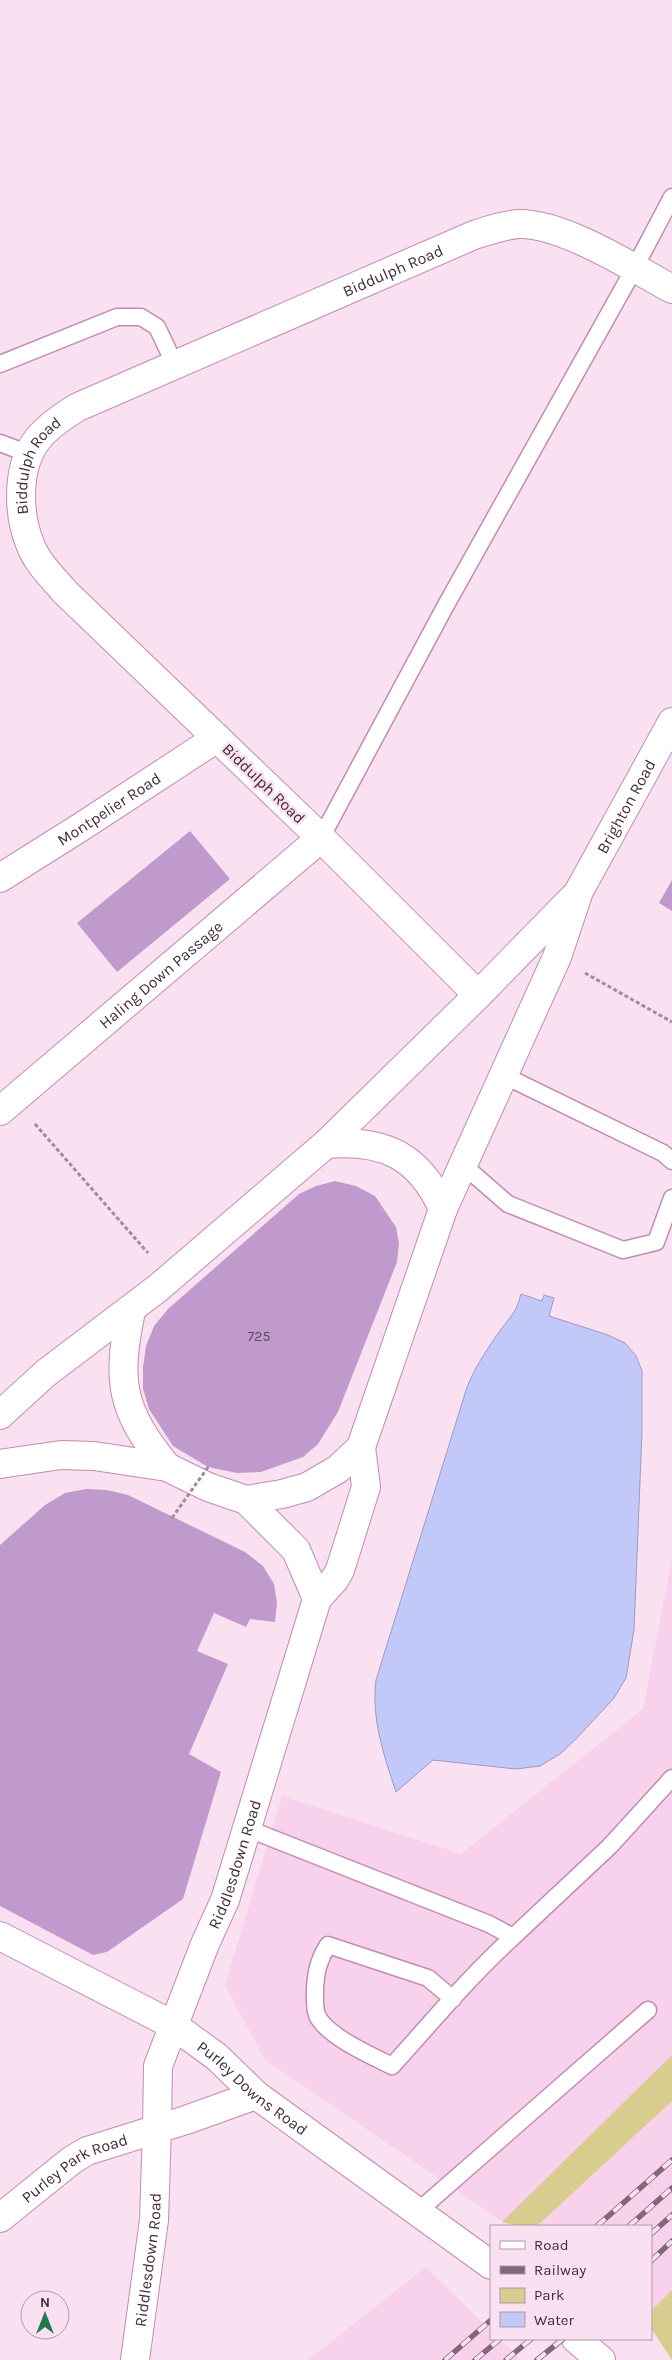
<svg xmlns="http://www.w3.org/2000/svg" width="672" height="2360" font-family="Karla,sans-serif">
<rect width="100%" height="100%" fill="#f9e1f1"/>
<path fill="#f8d1ec" d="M672 1558V2360L651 2328V2226H509L265 2060 225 1985 282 1796 461 1854 643 1709Z
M426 2267 491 2331V2339H499L521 2360H308Z"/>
<path fill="#d8cc8f" d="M672 2055V2101L537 2226H520L502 2222Z
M672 2290V2360L651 2328V2311Z"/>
<path fill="#c2c9f9" stroke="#9c9ac0" d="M521 1294 542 1301 544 1295 554 1298 549 1316 608 1335 625 1343 636 1356 642 1371V1431L634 1630 626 1678 614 1698 576 1739 560 1754 540 1766 516 1769 433 1760 396 1792C384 1756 371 1718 376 1680L467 1387C475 1368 485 1352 497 1335 508 1318 516 1315 521 1294Z"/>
<path fill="#c19acd" d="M190 831 230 879 117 972 77 923Z
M672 880V911L659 903Z
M335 1181 356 1186 375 1196 396 1227 399 1243 397 1262 338 1412 318 1444 303 1457 261 1472 237 1473 208 1467 173 1446 149 1409 143 1389V1367L146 1346 154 1326 168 1309 299 1194 316 1186Z
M86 1489 107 1490 128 1495 245 1552 263 1566 274 1584 277 1603 275 1622 250 1619 246 1627 214 1613 197 1651 228 1664 189 1754 221 1772 183 1899 107 1952 93 1955 0 1906V1545L45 1505 65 1493Z"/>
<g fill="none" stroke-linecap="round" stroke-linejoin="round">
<defs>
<path id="lane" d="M0 364 117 317H141L157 327 175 365
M0 443 29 454
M321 838 446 605 634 269 672 197
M503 1075 663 1153 672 1161
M463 1165 508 1204 623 1250 656 1242 672 1198
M246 1828 489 1924 513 1937 610 1846 672 1778
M453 1999 428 1978 328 1945C319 1959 316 1971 315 1988 315 1996 314 2007 317 2015 326 2036 372 2056 392 2066 432 2022 469 1977 513 1937
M416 2213 648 2010"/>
<g id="street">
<path id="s1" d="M0 878 81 827 217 738"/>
<path id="s2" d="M478 995 321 838 66 593C53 578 37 563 30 544 18 514 16 468 37 440 48 426 63 416 78 407L474 235C489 230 504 225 519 224 563 223 633 268 672 289"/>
<path id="s3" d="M0 1111 321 838"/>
<path id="s4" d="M0 2218 72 2160 87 2151 186 2120 256 2095"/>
<path id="s5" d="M135 2360 154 2220 157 2128"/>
</g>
<g id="secondary">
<path d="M246 1500 296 1550 317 1599"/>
<path id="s6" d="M0 1936 173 2025 217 2057 256 2095 491 2265"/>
<path id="s7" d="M157 2128 158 2066 205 1944 225 1900 317 1599 335 1579 340 1570 366 1487 361 1447"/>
<path d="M576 2339 601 2360"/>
</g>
<g id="primary">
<path d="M326 1144C383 1139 419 1155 443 1209"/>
<path d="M131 1311C116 1383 121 1410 167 1467"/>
<path d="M0 1415 46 1373 158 1288 326 1144 478 995 573 898"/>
<path id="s8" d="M0 1464 61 1455 94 1456 167 1467 208 1487 246 1500 282 1494 307 1487 338 1469 361 1447 443 1209 557 957 579 891 672 722"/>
</g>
</defs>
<use href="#lane" stroke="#c28cb2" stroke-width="19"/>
<use href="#street" stroke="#c28cb2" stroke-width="30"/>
<use href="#secondary" stroke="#c28cb2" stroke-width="30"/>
<use href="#primary" stroke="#c28cb2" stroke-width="30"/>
<path stroke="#a38b9b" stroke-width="3" stroke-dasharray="4 2.5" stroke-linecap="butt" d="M585 973 672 1022
M35 1124 148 1253"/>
<use href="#lane" stroke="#fff" stroke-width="16"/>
<use href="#street" stroke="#fff" stroke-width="28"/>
<use href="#secondary" stroke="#fff" stroke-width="28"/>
<use href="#primary" stroke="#fff" stroke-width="28"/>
<defs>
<path id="rail" d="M597 2226 672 2160
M629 2226 672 2188
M651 2234 672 2215
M651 2261 672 2241
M445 2360 491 2320
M475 2360 500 2339
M506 2360 531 2339
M537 2360 563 2339"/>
</defs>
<use href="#rail" stroke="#7f6979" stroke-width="5.5"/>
<use href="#rail" stroke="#f9e1f1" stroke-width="4" stroke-dasharray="11" stroke-linecap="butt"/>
<path stroke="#a38b9b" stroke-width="3" stroke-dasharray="4 2.5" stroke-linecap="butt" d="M172 1518 208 1467"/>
</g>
<g text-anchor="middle" stroke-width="5" stroke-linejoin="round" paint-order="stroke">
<g font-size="14" fill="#624860">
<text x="259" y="1341">725</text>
</g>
<g font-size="16" fill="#422c3c" stroke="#f9e1f1">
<text dy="6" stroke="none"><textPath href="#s2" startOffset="1141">Biddulph Road</textPath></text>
<text dy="6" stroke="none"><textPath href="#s2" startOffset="721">Biddulph Road</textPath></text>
<text transform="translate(264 783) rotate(44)" y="6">Biddulph Road</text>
<text dy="6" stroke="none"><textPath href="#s8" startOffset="1079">Brighton Road</textPath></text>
<text dy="6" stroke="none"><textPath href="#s1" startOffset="129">Montpelier Road</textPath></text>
<text dy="6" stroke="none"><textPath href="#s3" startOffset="211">Haling Down Passage</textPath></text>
<text dy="6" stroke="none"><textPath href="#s7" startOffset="278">Riddlesdown Road</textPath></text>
<text dy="6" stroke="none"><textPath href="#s6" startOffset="296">Purley Downs Road</textPath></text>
<text dy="6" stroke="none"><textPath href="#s4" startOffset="91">Purley Park Road</textPath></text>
<text dy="6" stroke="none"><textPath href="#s5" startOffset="101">Riddlesdown Road</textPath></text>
</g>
</g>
<rect x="490" y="2225" width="162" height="115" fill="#f9e1f1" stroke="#b099a9"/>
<rect x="500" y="2241" width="25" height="8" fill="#ffffff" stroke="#b099a9"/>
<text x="534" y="2250" font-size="15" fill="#422c3c">Road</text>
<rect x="500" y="2266" width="25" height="8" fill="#7f6979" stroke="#b099a9"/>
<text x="534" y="2275" font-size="15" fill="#422c3c">Railway</text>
<rect x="500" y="2288" width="25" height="15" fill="#d8cc8f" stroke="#b099a9"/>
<text x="534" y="2300" font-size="15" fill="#422c3c">Park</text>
<rect x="500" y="2312" width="25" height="15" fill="#c2c9f9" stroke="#b099a9"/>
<text x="534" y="2325" font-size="15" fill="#422c3c">Water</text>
<g transform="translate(45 2315)"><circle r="24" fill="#f9e1f1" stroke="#b099a9"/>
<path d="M0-4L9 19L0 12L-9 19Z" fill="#1f7a4f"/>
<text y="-8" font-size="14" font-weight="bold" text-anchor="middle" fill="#422c3c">N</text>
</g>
</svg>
